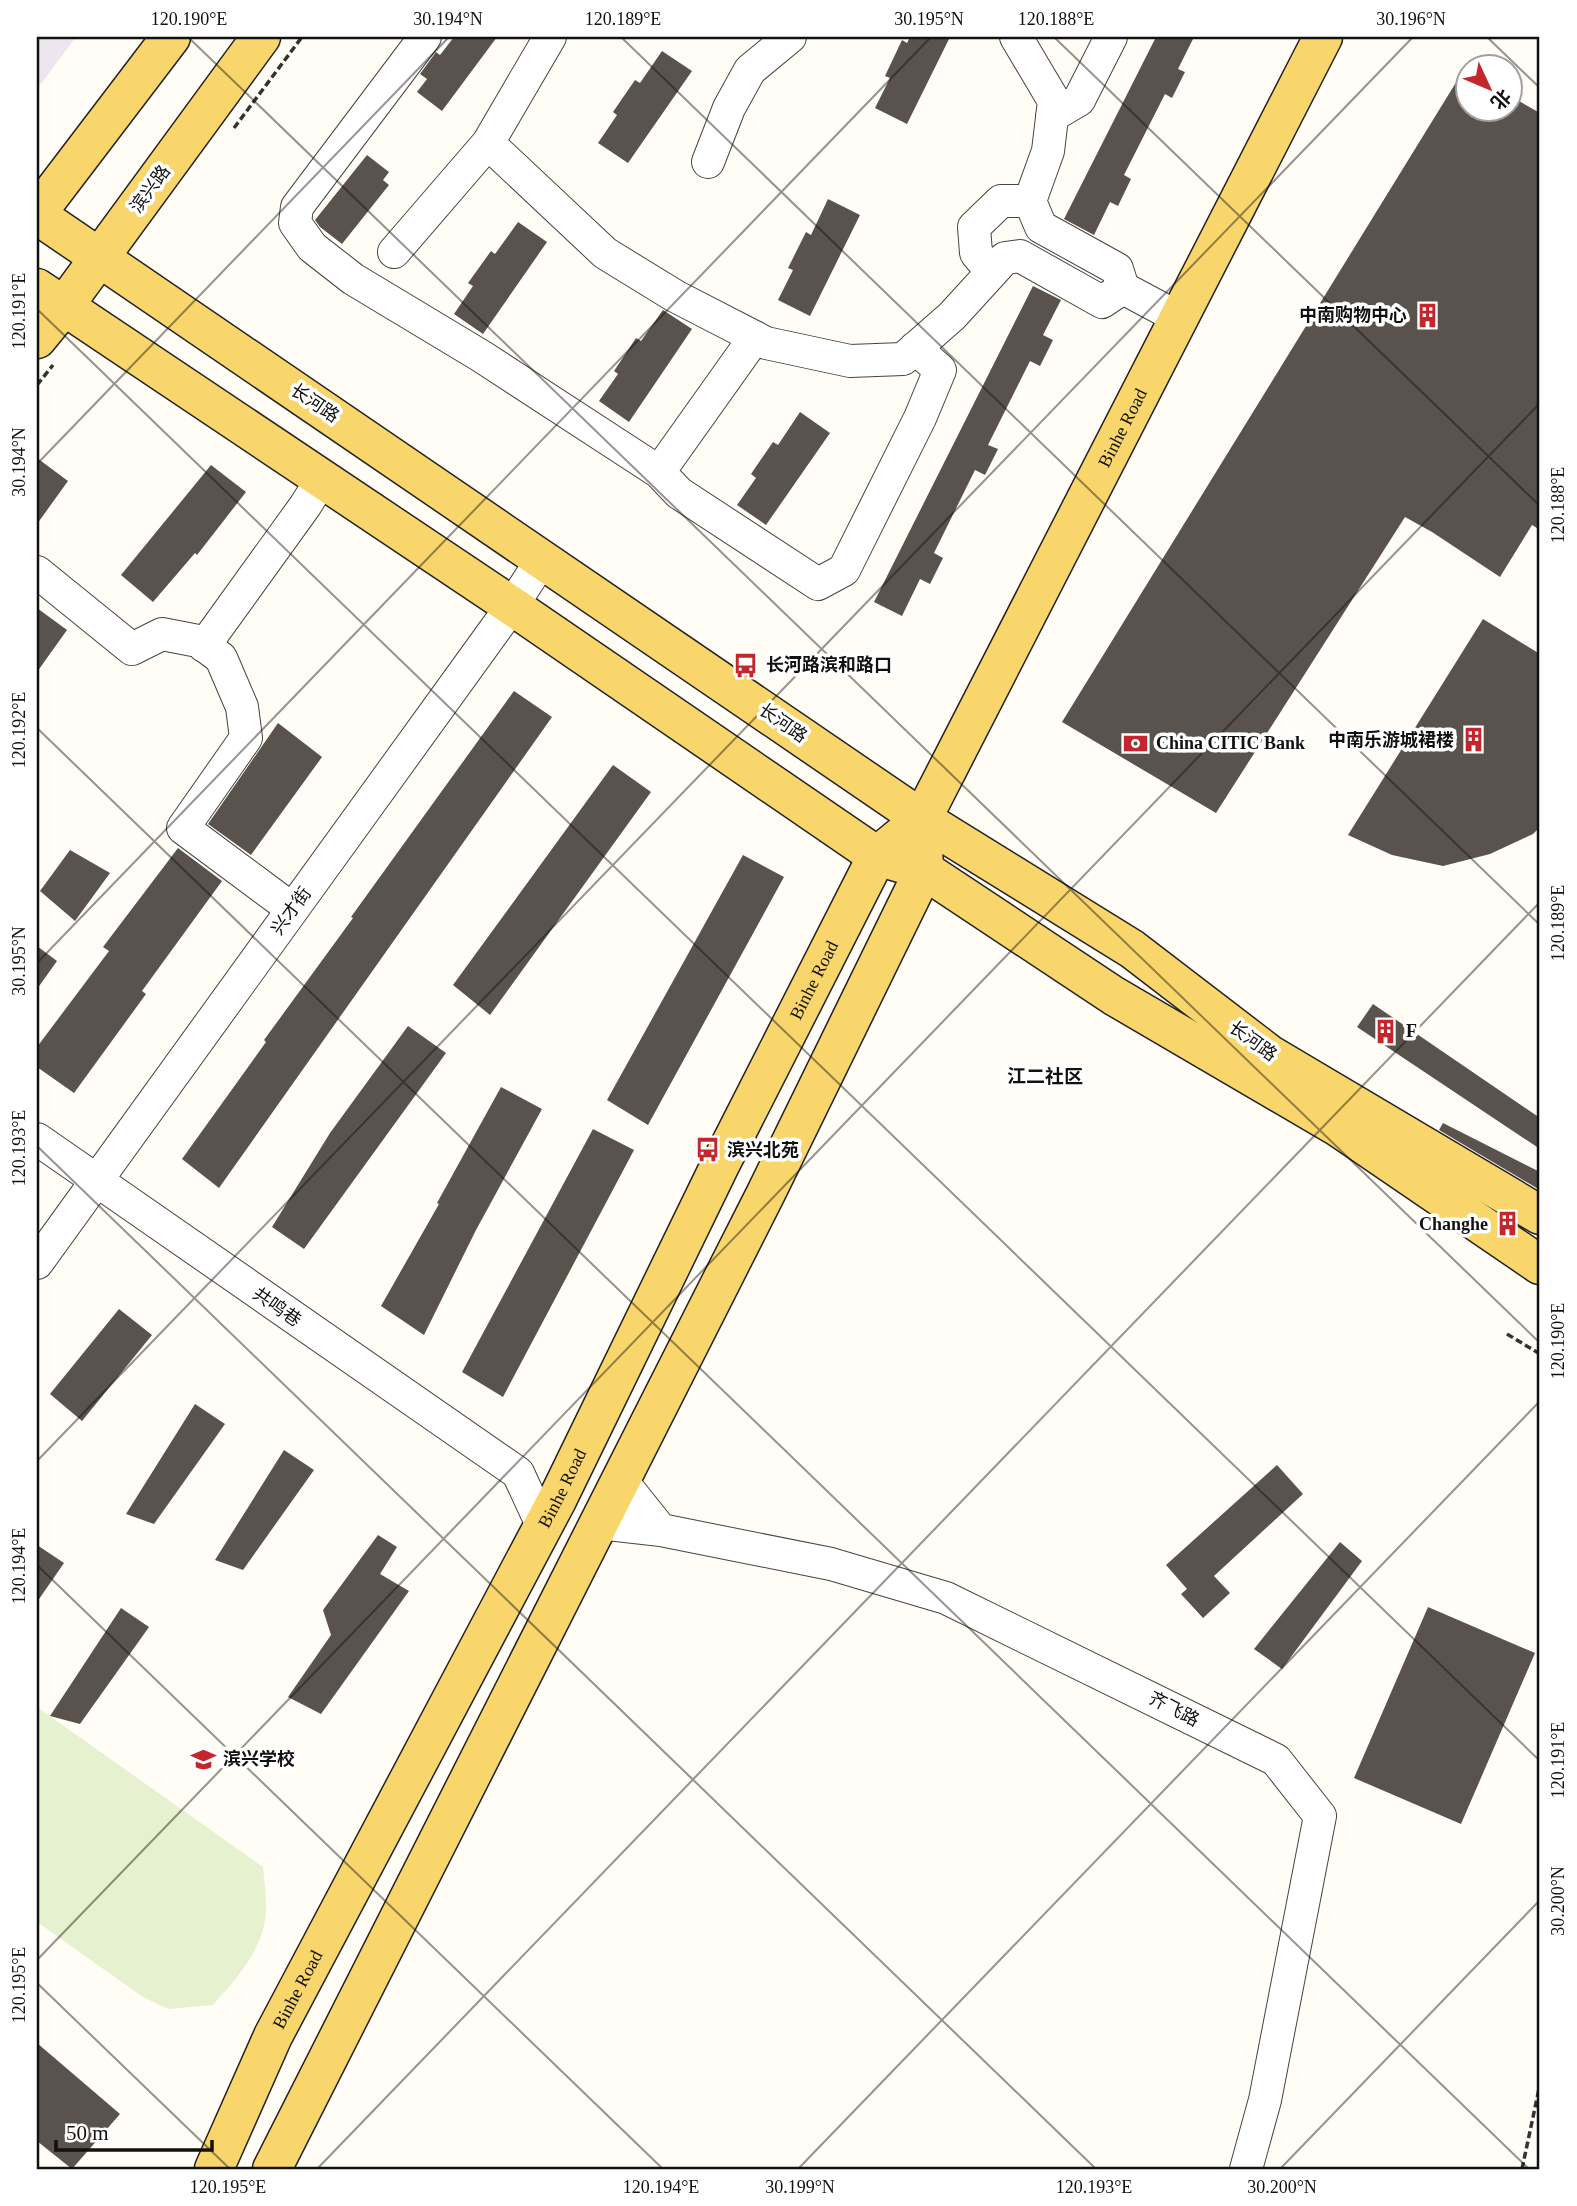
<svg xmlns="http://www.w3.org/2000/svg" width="1577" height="2206" font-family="'Times New Roman','Noto Sans SC',serif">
<rect width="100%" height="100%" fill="#fffdf5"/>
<path fill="#eee6ef" d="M37 37H76L37 89Z"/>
<path fill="#e6f2cf" d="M37 1707 263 1867C265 1888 269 1913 262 1933 253 1961 232 1983 213 2005L168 2009 143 1997 37 1922Z"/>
<path fill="#5a524d" d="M454 37H497L442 111 417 92 427 79 420 74 436 52 440 55Z
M910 37H950L907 124 875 108 890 78 885 76 902 40 907 43Z
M1156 37H1194L1178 69 1185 72 1172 98 1165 94 1124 175 1131 179 1118 206 1110 202 1094 235 1064 219Z
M662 51 692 71 628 163 598 143 617 115 613 112 635 80 640 83Z
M1468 63V108H1510V96L1540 113V530L1532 525 1500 577 1432 532 1405 517 1216 813 1062 722Z
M367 155 389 172 383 180 389 185 342 244 320 227 315 220Z
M828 199 860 215 810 316 778 300 793 270 788 268 806 232 811 235Z
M518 222 547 242 483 334 454 314 473 286 468 283 491 251 495 254Z
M1033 286 1061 300 1043 335 1053 340 1040 366 1030 361 988 445 998 449 985 475 975 470 934 553 943 558 930 584 920 579 902 616 874 602Z
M663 310 692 329 629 422 599 401 618 374 614 371 636 338 641 341Z
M800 412 830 433 766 525 737 505 756 478 751 474 773 442 778 445Z
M37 458 68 481 37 524Z
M211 465 246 492 197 555 195 553 153 602 121 575Z
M37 608 67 630 37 672Z
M1483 619 1540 654V827L1533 834 1490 854 1443 866 1392 855 1348 835Z
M514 691 552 717 219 1188 182 1159 266 1042 264 1040 353 918 351 917Z
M278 723 322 757 251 855 208 824Z
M613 765 651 792 490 1015 453 985Z
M178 848 222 881 142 991 146 994 74 1093 37 1067V1047L109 951 103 947Z
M70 850 110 873 75 921 40 891Z
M743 855 784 877 648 1125 607 1100Z
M37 946 57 961 37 989Z
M1373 1004 1540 1118V1149L1357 1027Z
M408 1026 446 1053 304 1249 272 1227 330 1133Z
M501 1087 542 1109 476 1230 424 1335 381 1306 439 1204 437 1203Z
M1443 1123 1540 1172V1190L1439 1130Z
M593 1129 634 1150 503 1397 462 1372Z
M119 1309 152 1335 82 1421 50 1394Z
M195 1404 225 1424 154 1524 126 1514Z
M284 1450 314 1470 243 1570 215 1560Z
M1277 1465 1303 1494 1214 1576 1230 1593 1203 1618 1181 1594 1187 1589 1166 1565Z
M378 1535 397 1547 380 1574 409 1591 321 1714 288 1697 331 1635 323 1610Z
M1340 1542 1362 1561 1282 1669 1254 1649Z
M37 1545 64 1563 37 1602Z
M1428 1607 1535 1653 1461 1824 1354 1778Z
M121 1608 149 1627 80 1724 50 1716Z
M37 2043 120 2114 72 2169 37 2141Z"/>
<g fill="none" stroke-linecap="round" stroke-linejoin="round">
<defs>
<path id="minor" d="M425 37 297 207 295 223 312 247 353 279 481 356 659 472 679 493 818 584 844 570 920 418 940 370 915 348
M1016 37 1054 101 1048 151 1030 201
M1052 116 1079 100 1111 37
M488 143 605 253 675 296 766 343 850 361 903 359 952 316 1005 258 1020 256 1102 302 1123 288
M708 162 729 108 750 70 790 37
M394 252 488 143 550 37
M991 271 976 253 974 227 1001 201H1030L1041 227 1117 269 1123 288 1179 318
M659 472 755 337
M37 572 132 649 162 634 198 641 221 658 242 707 246 738 183 828 292 909
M204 646 305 506 322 479
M37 1139 518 1473 543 1527
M37 1263 512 606 543 558
M621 1480 661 1530
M599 1523 661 1530 831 1564 946 1598 1276 1760 1320 1816 1265 2100 1246 2169"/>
<g id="major">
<path d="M37 213 171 37"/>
<path d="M37 215 922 819 1132 949 1269 1054 1540 1215"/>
<path d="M37 288 512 606 877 856 924 870 1114 996 1338 1127 1540 1265"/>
<path d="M37 339 64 306 261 37"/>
<path id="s1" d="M214 2169 273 2036 557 1500 720 1165 877 856 922 819 1323 37"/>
<path d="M272 2169 766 1193 924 870 923 845"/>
</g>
</defs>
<use href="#minor" stroke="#444" stroke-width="34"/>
<use href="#major" stroke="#222" stroke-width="41"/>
<path stroke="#333" stroke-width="3.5" stroke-dasharray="7 3.5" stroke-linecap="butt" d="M234 128 302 37
M37 385 53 365
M1507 1334 1540 1354
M1522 2169 1540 2084"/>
<use href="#minor" stroke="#fff" stroke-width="32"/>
<use href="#major" stroke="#f9d66b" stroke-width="38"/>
</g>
<path fill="none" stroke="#111" stroke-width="2" stroke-opacity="0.45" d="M188 37 1540 1343M621 37 1540 925M1054 37 1540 506M1487 37 1540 88M37 309 1540 1761M37 464 449 37M37 728 1529 2169M37 963 931 37M37 1146 1096 2169M37 1461 1413 37M37 1565 663 2169M37 1960 1540 403M37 1983 230 2169M317 2169 1540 902M798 2169 1540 1401M1280 2169 1540 1900"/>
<defs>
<symbol id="building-bare" viewBox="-9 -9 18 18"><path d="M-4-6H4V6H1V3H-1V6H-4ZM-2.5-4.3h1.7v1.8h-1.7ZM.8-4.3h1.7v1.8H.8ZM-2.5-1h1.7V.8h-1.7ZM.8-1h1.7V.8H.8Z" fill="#c4262e" stroke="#fff" stroke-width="2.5" paint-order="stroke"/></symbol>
<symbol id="bus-bare" viewBox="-9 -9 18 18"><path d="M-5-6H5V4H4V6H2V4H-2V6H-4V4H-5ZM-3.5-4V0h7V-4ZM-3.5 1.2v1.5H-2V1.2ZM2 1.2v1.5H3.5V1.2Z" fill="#c4262e" stroke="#fff" stroke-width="2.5" paint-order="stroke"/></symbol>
<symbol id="bank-bare" viewBox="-9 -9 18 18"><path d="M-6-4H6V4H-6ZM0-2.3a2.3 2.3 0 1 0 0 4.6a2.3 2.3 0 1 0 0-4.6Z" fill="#c4262e" stroke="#fff" stroke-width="2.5" paint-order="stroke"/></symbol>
<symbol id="school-bare" viewBox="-9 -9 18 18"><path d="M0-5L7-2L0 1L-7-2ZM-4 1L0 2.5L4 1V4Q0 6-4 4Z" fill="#c4262e" stroke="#fff" stroke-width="2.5" paint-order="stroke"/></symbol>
</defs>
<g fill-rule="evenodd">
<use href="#building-bare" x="1410" y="298" width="35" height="35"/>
<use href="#bus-bare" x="728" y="648" width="35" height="35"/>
<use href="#building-bare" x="1456" y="722" width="35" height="35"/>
<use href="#bank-bare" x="1118" y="726" width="35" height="35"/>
<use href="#building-bare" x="1368" y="1014" width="35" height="35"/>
<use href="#bus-bare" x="690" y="1132" width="35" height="35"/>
<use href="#building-bare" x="1490" y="1206" width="35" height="35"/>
<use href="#school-bare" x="186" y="1742" width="35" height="35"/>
</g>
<g text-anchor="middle" stroke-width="7" stroke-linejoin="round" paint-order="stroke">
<g font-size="18" fill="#111" stroke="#fff">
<text transform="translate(150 189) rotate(-54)" y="6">滨兴路</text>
<text transform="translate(315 403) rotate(34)" y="6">长河路</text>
<text dy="6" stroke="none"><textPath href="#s1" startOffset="1969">Binhe Road</textPath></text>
<text transform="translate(783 723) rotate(35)" y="6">长河路</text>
<text transform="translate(291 911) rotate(-54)" y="6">兴才街</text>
<text dy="6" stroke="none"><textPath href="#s1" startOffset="1332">Binhe Road</textPath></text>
<text transform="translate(1253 1041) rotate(36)" y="6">长河路</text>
<text transform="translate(277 1307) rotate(35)" y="6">共鸣巷</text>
<text dy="6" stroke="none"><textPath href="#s1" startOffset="765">Binhe Road</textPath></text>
<text transform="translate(1174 1709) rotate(27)" y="6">齐飞路</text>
<text dy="6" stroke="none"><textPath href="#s1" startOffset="198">Binhe Road</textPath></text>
</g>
<g font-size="18" font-weight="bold" fill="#111" stroke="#fff" text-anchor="start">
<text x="1407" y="321" text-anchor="end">中南购物中心</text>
<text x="766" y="671">长河路滨和路口</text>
<text x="1454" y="746" text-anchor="end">中南乐游城裙楼</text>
<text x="1156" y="749">China CITIC Bank</text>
<text x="1406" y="1037">F</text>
<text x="727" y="1156">滨兴北苑</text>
<text x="1488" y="1230" text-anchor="end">Changhe</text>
<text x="223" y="1765">滨兴学校</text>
</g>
<g font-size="19" font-weight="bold" fill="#111" stroke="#fff">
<text x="1045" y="1083">江二社区</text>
</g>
</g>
<rect width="1577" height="2206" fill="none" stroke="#ffffff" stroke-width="77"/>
<g transform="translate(1489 88) rotate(134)"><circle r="33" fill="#ffffff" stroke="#a0a0a0" stroke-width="2"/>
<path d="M0-5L12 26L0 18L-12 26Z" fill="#c4262e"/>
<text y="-10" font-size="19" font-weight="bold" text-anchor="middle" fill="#111111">北</text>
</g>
<path d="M56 2140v10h156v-10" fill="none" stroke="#111111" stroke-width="3.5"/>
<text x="66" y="2140" font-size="21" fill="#111111" stroke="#ffffff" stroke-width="5" paint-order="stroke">50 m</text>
<rect x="38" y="38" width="1500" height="2130" fill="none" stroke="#111" stroke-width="2.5"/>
<g font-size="18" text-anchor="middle" fill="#111">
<text x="189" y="25">120.190°E</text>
<text x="448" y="25">30.194°N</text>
<text x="623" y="25">120.189°E</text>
<text x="929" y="25">30.195°N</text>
<text x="1056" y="25">120.188°E</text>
<text x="1411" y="25">30.196°N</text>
<text transform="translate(19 311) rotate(-90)" y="6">120.191°E</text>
<text transform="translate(19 462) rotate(-90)" y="6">30.194°N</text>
<text transform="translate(1558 505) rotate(-90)" y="6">120.188°E</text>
<text transform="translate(19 730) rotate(-90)" y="6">120.192°E</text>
<text transform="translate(1558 923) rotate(-90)" y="6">120.189°E</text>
<text transform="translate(19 961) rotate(-90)" y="6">30.195°N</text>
<text transform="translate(19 1148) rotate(-90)" y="6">120.193°E</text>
<text transform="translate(1558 1341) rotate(-90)" y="6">120.190°E</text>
<text transform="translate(19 1566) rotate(-90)" y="6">120.194°E</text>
<text transform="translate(1558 1760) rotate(-90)" y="6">120.191°E</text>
<text transform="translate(1558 1901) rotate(-90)" y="6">30.200°N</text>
<text transform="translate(19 1985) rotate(-90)" y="6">120.195°E</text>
<text x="228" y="2193">120.195°E</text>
<text x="661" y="2193">120.194°E</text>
<text x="800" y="2193">30.199°N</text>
<text x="1094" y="2193">120.193°E</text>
<text x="1282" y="2193">30.200°N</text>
</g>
</svg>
